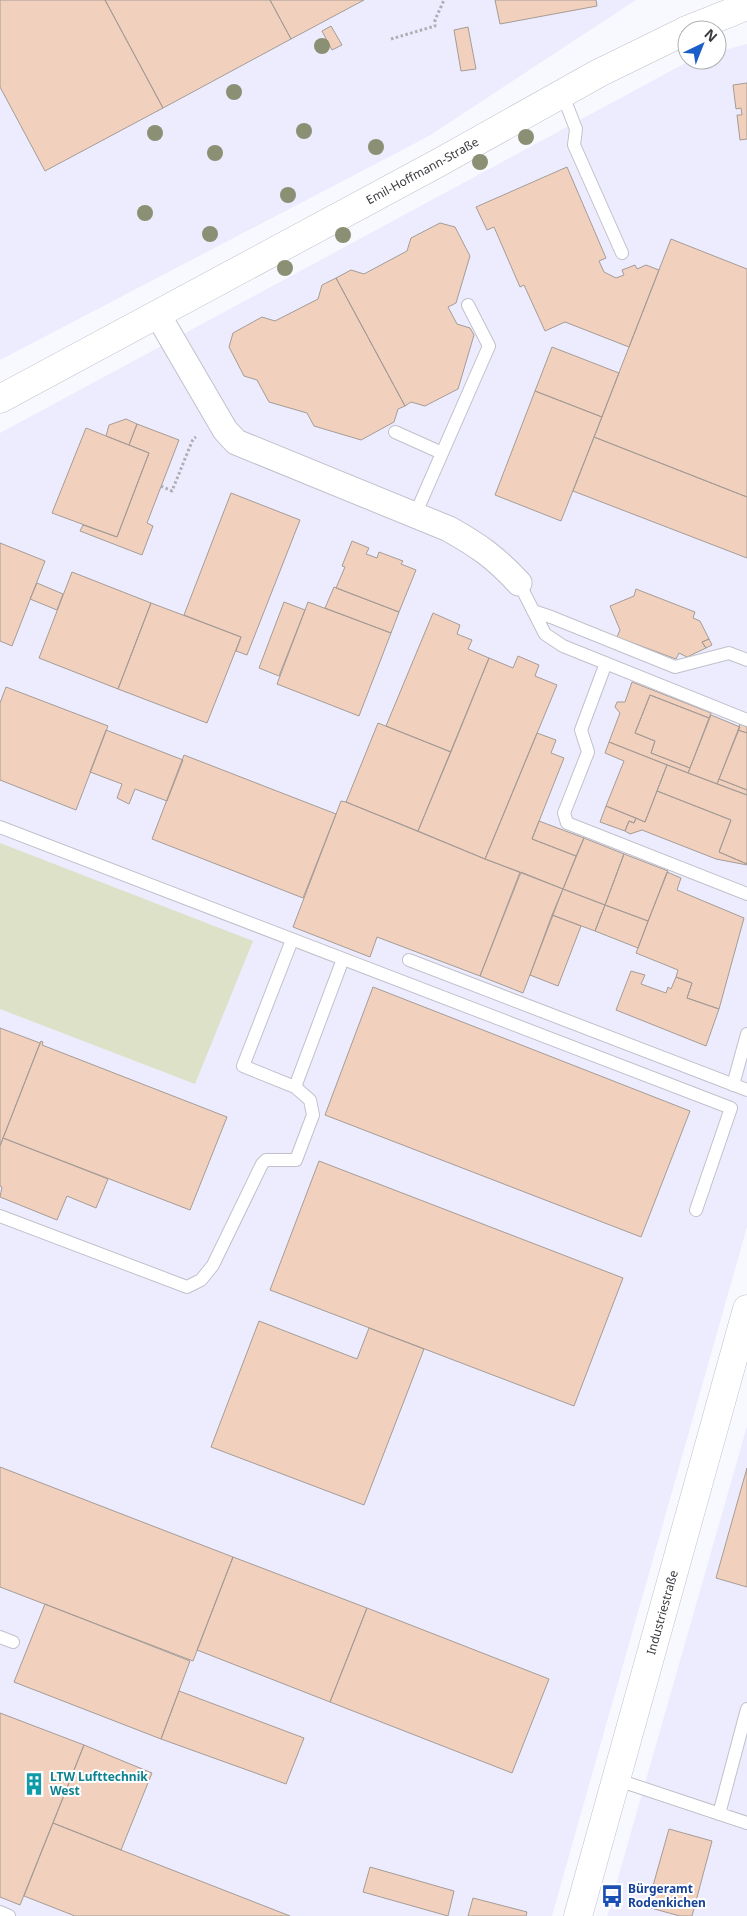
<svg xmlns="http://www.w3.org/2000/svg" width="747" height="1916" font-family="'Noto Sans',sans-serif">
<rect width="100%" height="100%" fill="#f8f9ff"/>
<path fill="#ececfe" d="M0 0H636L429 136 0 360Z
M747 44V1227L552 1916H0V433L691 60H717V52Z
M747 1426V1916H607Z"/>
<path fill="#dce1c8" d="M0 843 253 941 195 1084 0 1009Z"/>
<path fill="#f2d0be" stroke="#a59c96" d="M0 0H105L163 108 45 171 0 87Z
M105 0H270L291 39 163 108Z
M270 0H364L291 39Z
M495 0H596L597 6 500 24Z
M331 26 342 45 332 50 322 31Z
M468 27 476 69 461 71 454 30Z
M747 83V139L740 140 737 115H742L741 108 736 109 733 85Z
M567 167 606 258 599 261 604 272 616 278 624 275 622 270 635 265 637 269 646 265 659 270 629 347 565 322 545 331 524 285 520 287 494 227 487 230 476 207Z
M440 223 455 227 470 256 456 303 448 307 457 324 470 328 474 335 458 389 425 406 411 402 405 406 336 278 351 270 364 274 407 251 411 238Z
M671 239 747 269V497L594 437Z
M336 278 405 406 398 409 394 422 361 440 314 426 307 413 269 402 257 380 244 376 229 347 233 333 262 317 275 321 318 299 322 285Z
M552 347 619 373 602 417 535 391Z
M535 391 602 417 561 521 495 495Z
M126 419 137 424 129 445 106 436 109 425Z
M137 424 179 440 147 523 153 526 142 555 80 531 83 525 117 537 149 453 129 445Z
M86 428 149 453 117 537 52 513Z
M594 437 747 497V558L573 491Z
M231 493 300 520 247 655 236 651 241 637 184 615Z
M352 541 369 548 366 554 377 558 379 552 403 561 401 564 416 570 399 612 336 588 345 567 342 566Z
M0 543 45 561 12 646 0 641Z
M72 572 151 603 118 689 39 658Z
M37 583 63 594 57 610 30 599Z
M334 587 399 612 391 633 325 608Z
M636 589 695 612 693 618 700 621 709 639 702 642 706 648 687 657 679 653 676 659 617 637 620 630 610 606 634 596Z
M284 602 305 610 279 676 259 668Z
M308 602 391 633 359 716 277 684Z
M151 603 241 637 207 723 118 689Z
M433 613 460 625 457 634 472 640 468 649 489 658 451 752 386 726Z
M709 639 712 645 706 648 702 642Z
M518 656 539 665 535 676 557 685 485 859 418 831 489 658 513 668Z
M632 682 711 713 709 718 650 695 635 733 655 741 651 753 690 768 688 773 609 742 620 713 615 707 617 702H625Z
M6 687 108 726 76 810 0 780V703Z
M650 695 709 718 690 768 651 753 655 741 635 733Z
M711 715 740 727 717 784 688 773Z
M378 723 451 752 418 831 346 802Z
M740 724 747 727V733L738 730Z
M106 730 183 760 167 801 135 789 129 804 117 798 122 784 90 772Z
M738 730 747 733V790L719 779Z
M537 733 556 740 551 753 564 758 532 839 576 856 563 889 485 859Z
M609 742 667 765 645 822 606 806 624 761 605 753Z
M184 755 336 814 303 898 152 839Z
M667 765 747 795V864L719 852 731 820 657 791Z
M719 779 747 790V795L717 784Z
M657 791 731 820 719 852 747 864V865L716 859 642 830 630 834 625 831 629 821 634 823 636 818 645 822Z
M341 801 346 802 485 859 520 872 480 976 377 937 370 957 293 927Z
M606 806 636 818 634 823 629 821 625 831 600 822Z
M539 821 584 838 576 856 532 839Z
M584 838 624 854 605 905 563 889Z
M624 854 668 871 648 921 605 905Z
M521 872 563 889 523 993 480 976Z
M667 872 681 878 677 890 744 918 719 1009 687 998 692 983 676 977 678 970 636 953Z
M563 889 605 905 595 931 552 915Z
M605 905 648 921 638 948 595 931Z
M552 915 581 926 558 986 530 975Z
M631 971 645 975 641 984 666 993 668 987 671 989 676 977 692 983 687 998 719 1009 706 1046 616 1010Z
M373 987 690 1111 641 1237 325 1115Z
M0 1028 40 1043 0 1146Z
M41 1041 43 1042 42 1045 227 1117 190 1210 3 1138Z
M3 1138 108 1179 96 1208 67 1196 57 1220 0 1197 2 1187 0 1186V1146Z
M319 1161 623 1278 574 1406 270 1290Z
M259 1321 357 1359 369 1328 424 1349 364 1505 211 1447Z
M0 1467 233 1557 193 1661 0 1587Z
M747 1468V1587L716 1578Z
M233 1557 367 1608 330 1702 197 1650Z
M45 1604 190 1661 161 1739 14 1682Z
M367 1608 549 1679 512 1773 330 1702Z
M179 1691 304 1738 286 1784 161 1739Z
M0 1713 84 1745 20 1905 0 1897Z
M84 1745 152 1773 121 1850 53 1823Z
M53 1823 121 1850 290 1916H75L24 1896Z
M669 1829 712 1841 692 1916H680L647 1907Z
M370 1867 454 1891 448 1916 363 1892Z
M473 1898 527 1912 526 1916H468Z"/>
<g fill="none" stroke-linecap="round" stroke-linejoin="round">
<defs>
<path id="service" d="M562 93 576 129 574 145 622 253
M395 432 442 453
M415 515 489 346 468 305
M519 583 545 634 563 646 747 720
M533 611 551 617 675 667 729 653 747 660
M606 663 581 730 588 752 564 813 567 823 747 894
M0 827 731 1108 696 1210
M292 940 243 1066 295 1087
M409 960 747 1090
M733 1085 747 1034
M0 1216 187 1287 201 1280 213 1265 262 1164 266 1160H296L313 1115 310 1100 295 1087 343 959
M0 1637 13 1642
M615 1779 747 1823
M719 1814 747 1709
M0 1912 9 1916"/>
<path id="minor" d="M158 315 225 430 236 442 449 529C479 546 495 557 519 583"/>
<g id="tertiary">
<path d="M687 30 747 6"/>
<path id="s1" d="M0 399 440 162 599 73 687 30"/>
</g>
<g id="secondary">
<path id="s2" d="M578 1916 747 1309"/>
</g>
</defs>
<use href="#service" stroke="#c0c1cb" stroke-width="14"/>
<use href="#minor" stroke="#c0c1cb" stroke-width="27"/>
<use href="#tertiary" stroke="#c0c1cb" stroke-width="29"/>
<use href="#secondary" stroke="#c0c1cb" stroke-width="29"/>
<path stroke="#adaeb3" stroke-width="3" stroke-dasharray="2.5 2.5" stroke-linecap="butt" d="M391 39 435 26V20L444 0
M161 486 172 491 193 439 196 437"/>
<use href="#service" stroke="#fff" stroke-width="12"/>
<use href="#minor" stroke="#fff" stroke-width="25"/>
<use href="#tertiary" stroke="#fff" stroke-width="28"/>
<use href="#secondary" stroke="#fff" stroke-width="28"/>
</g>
<g fill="#8b8f73">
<circle cx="322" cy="46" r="8"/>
<circle cx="234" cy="92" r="8"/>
<circle cx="304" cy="131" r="8"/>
<circle cx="155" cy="133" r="8"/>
<circle cx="526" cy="137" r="8"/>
<circle cx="376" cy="147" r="8"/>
<circle cx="215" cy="153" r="8"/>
<circle cx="480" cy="162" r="8"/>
<circle cx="288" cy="195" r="8"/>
<circle cx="145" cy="213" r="8"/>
<circle cx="210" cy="234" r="8"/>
<circle cx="343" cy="235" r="8"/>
<circle cx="285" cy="268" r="8"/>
</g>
<defs>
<symbol id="building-bare" viewBox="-9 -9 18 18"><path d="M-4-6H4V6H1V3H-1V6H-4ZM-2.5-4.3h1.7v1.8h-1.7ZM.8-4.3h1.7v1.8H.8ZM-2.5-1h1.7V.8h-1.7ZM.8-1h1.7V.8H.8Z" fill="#0f9aa8" stroke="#fff" stroke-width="2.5" paint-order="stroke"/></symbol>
<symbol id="bus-bare" viewBox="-9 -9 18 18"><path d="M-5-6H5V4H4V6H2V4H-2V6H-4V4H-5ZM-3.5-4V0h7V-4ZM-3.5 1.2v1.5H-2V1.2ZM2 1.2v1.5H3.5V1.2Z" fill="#1a4fb4" stroke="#fff" stroke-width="2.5" paint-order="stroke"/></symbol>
</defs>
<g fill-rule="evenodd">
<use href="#building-bare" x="18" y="1768" width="32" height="32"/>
<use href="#bus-bare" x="596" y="1880" width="32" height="32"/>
</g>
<g text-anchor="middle" stroke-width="4" stroke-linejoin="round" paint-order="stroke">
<g font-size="12" fill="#3a3b3f" stroke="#fff">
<text dy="4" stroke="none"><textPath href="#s1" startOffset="480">Emil-Hoffmann-Straße</textPath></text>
<text dy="4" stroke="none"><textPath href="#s2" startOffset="315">Industriestraße</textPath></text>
</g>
<g font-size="12" font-weight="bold" fill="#0d838f" stroke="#fff" text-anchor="start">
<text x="50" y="1781">LTW Lufttechnik<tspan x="50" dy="14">West</tspan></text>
</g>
<g font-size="12" font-weight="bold" fill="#164399" stroke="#fff" text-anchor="start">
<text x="628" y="1893">Bürgeramt<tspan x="628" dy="14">Rodenkichen</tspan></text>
</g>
</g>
<g transform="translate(702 45) rotate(43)"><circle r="24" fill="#ffffff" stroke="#b0b1b2"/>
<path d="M0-4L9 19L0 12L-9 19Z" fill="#1c5ec9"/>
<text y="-8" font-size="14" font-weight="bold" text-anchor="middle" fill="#3a3b3f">N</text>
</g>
</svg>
